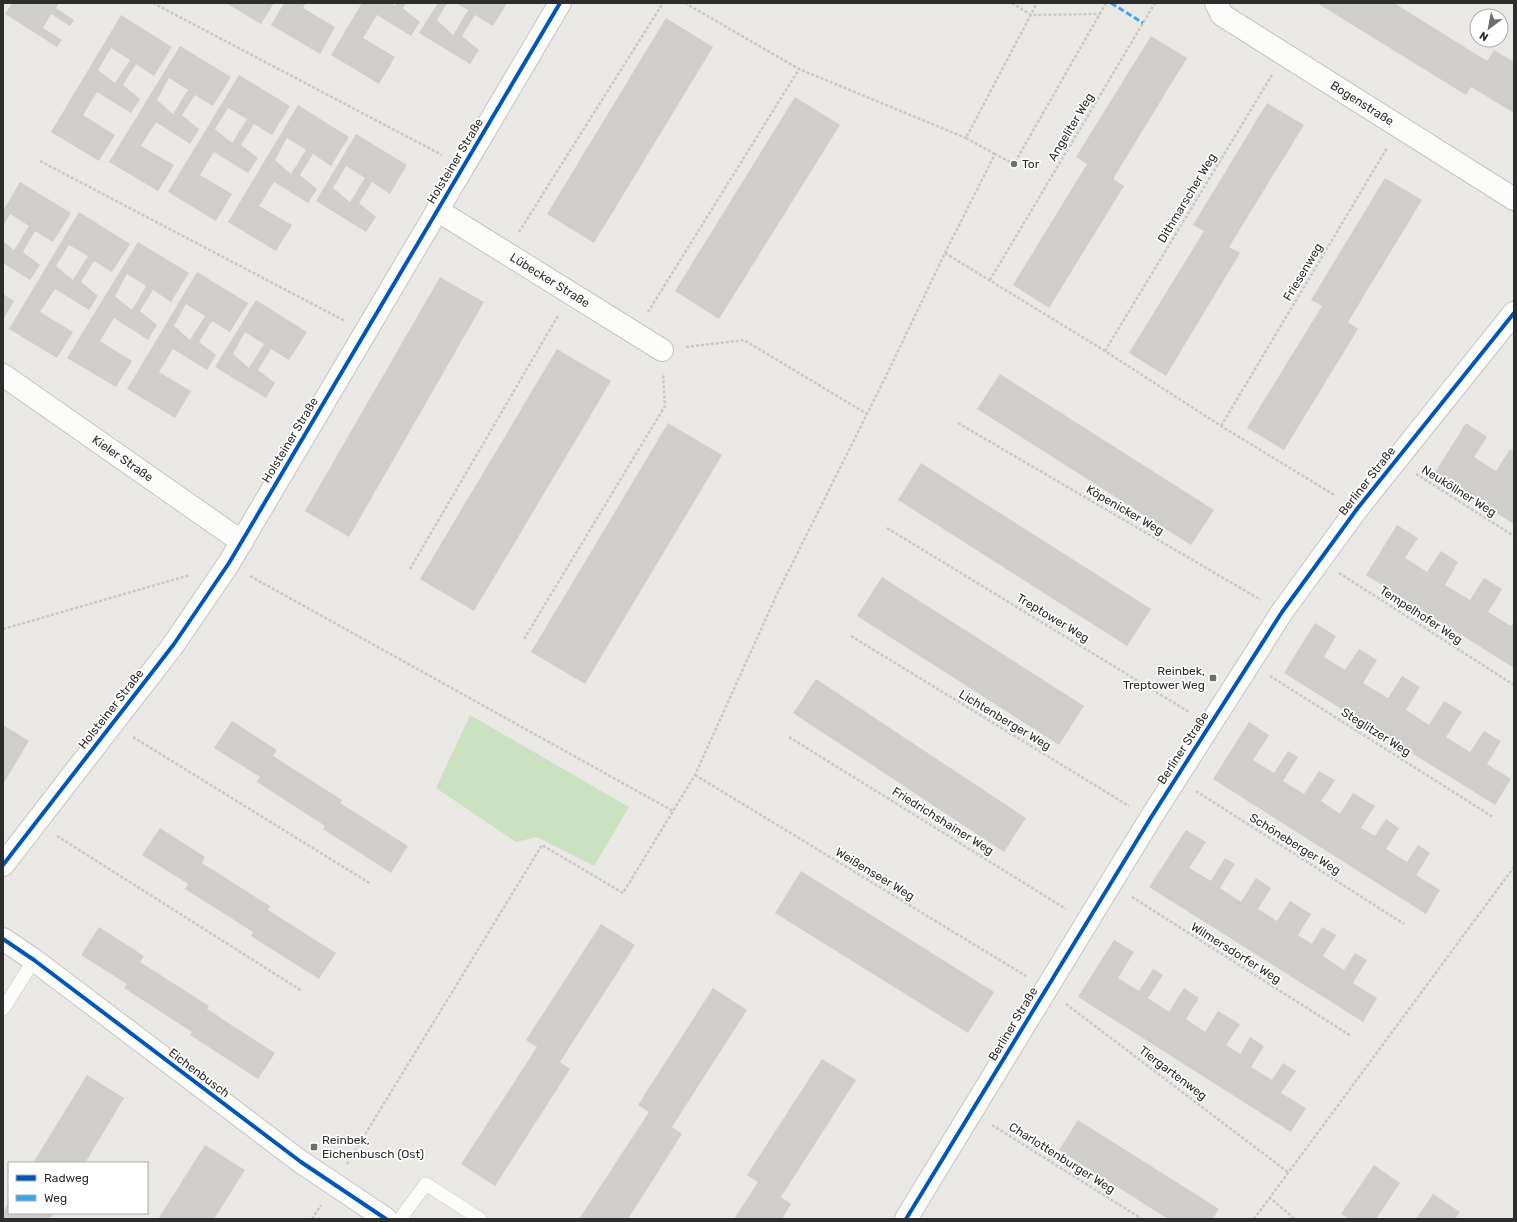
<svg xmlns="http://www.w3.org/2000/svg" width="1517" height="1222" font-family="Rubik,sans-serif">
<rect width="100%" height="100%" fill="#eae8e4"/>
<path fill="#cbe2c1" d="M470 715 629 807 594 866 537 837 516 842 436 788Z"/>
<path fill="#cfceca" fill-rule="evenodd" d="M12 3H59L56 8 74 20 70 26 51 14 43 28 62 40 57 47 5 14Z
M226 3H274L261 24Z
M284 3H306L303 8 335 27 320 54 271 25Z
M362 3H391L395 6 397 3H406L403 8 420 22 411 36 377 15 363 38 395 57 379 84 331 55Z
M438 3H447L437 20 453 35 468 10 456 3H507L493 26 475 15 462 36 479 50 470 64 419 33Z
M1317 3H1394L1487 61 1494 50 1514 62V113L1471 87 1466 95Z
M121 15 172 47 154 76 136 64 123 85 140 99 131 113 97 92 83 115 115 135 99 161 51 132ZM111 48 130 60 115 83 98 70Z
M666 18 713 47 594 243 547 214Z
M1151 36 1187 58 1113 179 1124 186 1049 308 1013 285 1087 164 1076 157Z
M180 46 231 77 213 106 195 95 182 115 199 129 190 144 156 122 141 146 174 165 158 191 109 162ZM169 78 188 90 173 114 157 100Z
M239 75 290 106 272 135 254 124 241 145 258 158 248 173 214 152 200 175 232 194 216 221 168 192ZM228 108 247 119 232 143 215 129Z
M795 97 840 125 719 319 675 291Z
M1267 103 1304 125 1229 247 1240 253 1166 376 1129 353 1204 231 1193 225Z
M298 105 349 137 331 166 313 154 300 175 317 189 308 203 274 182 259 206 292 225 276 251 228 222ZM287 138 306 150 291 174 275 160Z
M356 134 407 165 390 194 372 182 359 203 376 217 366 232 316 201ZM346 166 365 178 350 202 333 188Z
M1385 178 1422 200 1348 322 1358 329 1284 450 1247 428 1322 306 1311 300Z
M20 182 71 213 53 242 35 231 23 252 40 265 30 280 3 263V241L14 250 29 226 10 214 3 226V211Z
M79 212 130 244 112 272 94 261 81 282 98 296 89 310 55 289 40 312 73 332 57 358 9 329ZM69 245 88 256 73 280 56 266Z
M138 242 189 273 171 302 153 290 140 311 157 325 148 340 114 318 100 341 132 361 116 387 67 358ZM127 274 146 286 132 310 115 296Z
M197 272 248 303 230 332 212 321 199 342 216 355 207 370 173 349 159 372 191 391 175 418 127 389ZM186 304 205 316 190 340 174 326Z
M440 277 484 302 349 537 305 511Z
M3 294 14 301 3 320Z
M256 300 307 332 289 360 271 349 258 370 275 383 266 398 215 367ZM245 332 264 344 249 368 233 354Z
M557 349 611 381 474 611 420 579Z
M1000 374 1214 510 1191 545 977 409Z
M668 423 722 455 585 684 531 652Z
M1466 423 1487 437 1474 457 1496 471 1510 449 1514 452V524L1434 474Z
M921 463 1151 609 1127 646 898 500Z
M1397 525 1418 538 1405 558 1427 572 1441 551 1458 562 1445 585 1470 600 1484 578 1502 589 1488 612 1511 626 1514 621V668L1366 575Z
M882 577 1084 706 1059 745 857 616Z
M1315 623 1336 636 1324 657 1345 670 1359 649 1377 660 1363 683 1388 698 1402 676 1420 687 1406 710 1429 725 1444 701 1462 712 1446 737 1470 752 1484 731 1501 741 1487 764 1511 779 1495 805 1284 673Z
M816 679 1026 818 1004 852 793 713Z
M232 721 277 750 273 756 342 800 340 803 408 846 391 873 323 829 325 826 257 782 260 777 214 748Z
M1249 722 1269 735 1253 760 1274 773 1288 751 1298 757 1283 781 1304 794 1319 771 1335 780 1321 801 1340 814 1353 793 1375 806 1361 828 1375 836 1386 819 1399 828 1386 849 1407 862 1418 845 1430 853 1416 875 1440 890 1426 914 1213 779Z
M3 725 29 741 3 784Z
M160 828 205 857 202 863 270 906 268 910 336 953 319 979 251 936 253 932 185 889 188 884 142 855Z
M1186 830 1206 842 1189 868 1211 881 1225 858 1235 864 1220 888 1241 902 1256 878 1271 888 1258 909 1277 921 1290 901 1311 914 1298 935 1312 944 1322 927 1336 935 1323 956 1344 970 1355 953 1367 960 1353 983 1377 998 1363 1022 1149 887Z
M801 871 994 992 968 1033 775 913Z
M601 924 635 945 560 1062 570 1069 495 1186 461 1164 537 1047 526 1040Z
M99 927 144 956 140 962 209 1006 207 1009 275 1053 258 1079 190 1035 192 1032 124 988 127 984 81 955Z
M1114 940 1134 952 1118 978 1139 991 1153 969 1163 975 1148 998 1169 1012 1184 988 1199 998 1186 1019 1205 1032 1218 1011 1240 1024 1226 1045 1240 1054 1250 1037 1264 1046 1251 1067 1272 1080 1283 1063 1296 1071 1281 1093 1306 1108 1291 1132 1078 997Z
M713 988 747 1010 672 1127 682 1134 628 1219H579L649 1112 638 1105Z
M822 1059 856 1080 781 1197 791 1204 782 1219H734L758 1182 747 1175Z
M87 1075 124 1098 85 1163H33Z
M1078 1120 1219 1209 1213 1219H1168L1059 1150Z
M205 1145 245 1170 214 1219H158Z
M1374 1165 1400 1183 1376 1219H1349L1341 1214Z
M1433 1194 1460 1212 1455 1219H1416Z
M9 1202V1213H54L50 1219H3V1212Z"/>
<g fill="none" stroke-linecap="round" stroke-linejoin="round">
<defs>
<path id="lane" d="M3 1009 34 960
M400 1219 426 1184 480 1219"/>
<g id="street">
<path id="s1" d="M1216 3 1222 15 1514 199"/>
<path id="s2" d="M437 210 662 350"/>
<path id="s3" d="M3 375 242 542"/>
<path d="M3 865 174 644 229 563 560 3"/>
<path d="M3 939 34 960 301 1162 386 1219"/>
<path d="M906 1219 1150 819 1282 612 1357 509 1514 313"/>
</g>
</defs>
<use href="#lane" stroke="#c4c4c3" stroke-width="14"/>
<use href="#street" stroke="#c4c4c3" stroke-width="24"/>
<path stroke="#c8c8c8" stroke-width="2.5" stroke-dasharray="3 2" stroke-linecap="butt" d="M153 3 442 155
M685 3 799 69 966 138
M1012 3 1031 15 1100 14
M995 154 966 138 1037 3
M40 161 345 321
M519 232 663 3
M945 253 1105 351 1221 426 1336 496
M990 280 1155 3
M648 312 799 69
M686 347 744 340 867 414
M1105 351 1272 75
M958 423 1261 600
M1221 426 1387 148
M1416 474 1514 536
M887 528 1189 712
M410 569 559 314
M1339 573 1514 685
M250 576 673 811
M3 629 190 575
M851 636 1129 806
M524 639 665 406 663 373
M1270 676 1493 817
M133 737 371 884
M789 737 1066 909
M695 775 1026 976
M1196 791 1404 924
M57 836 302 991
M1132 897 1351 1036
M1066 1004 1289 1173
M992 1125 1142 1219
M347 1164 542 845 623 893 695 775 778 592 887 374 945 253 995 154 1014 164 1106 3
M1269 1197 1295 1219
M312 1219 321 1205
M1254 1219 1514 867"/>
<use href="#lane" stroke="#fcfcfb" stroke-width="13"/>
<use href="#street" stroke="#fcfcfb" stroke-width="22"/>
<path stroke="#3ea3eb" stroke-width="3" stroke-dasharray="6 3" stroke-linecap="butt" d="M1111 3 1143 23"/>
<defs>
<path id="cycleway" d="M3 865 174 644 229 563 560 3
M3 939 34 960 301 1162 386 1219
M906 1219 1150 819 1282 612 1357 509 1514 313"/>
</defs>
<use href="#cycleway" stroke="#fff" stroke-width="6"/>
<use href="#cycleway" stroke="#0057b8" stroke-width="4"/>
</g>
<g fill="#6f6e6d" stroke="#fff" stroke-width="1.5">
<circle cx="1014" cy="164" r="4"/>
<rect x="1209" y="674" width="8" height="8" rx="2"/>
<rect x="310" y="1143" width="8" height="8" rx="2"/>
</g>
<g text-anchor="middle" stroke-width="3.5" stroke-linejoin="round" paint-order="stroke">
<g font-size="12" fill="#2d2d2d" stroke="#fff">
<text dy="4" stroke="none"><textPath href="#s1" startOffset="179">Bogenstraße</textPath></text>
<text transform="translate(1071 127) rotate(-59)" y="4">Angeliter Weg</text>
<text transform="translate(455 161) rotate(-59)" y="4">Holsteiner Straße</text>
<text transform="translate(1187 198) rotate(-59)" y="4">Dithmarscher Weg</text>
<text transform="translate(1303 272) rotate(-59)" y="4">Friesenweg</text>
<text dy="4" stroke="none"><textPath href="#s2" startOffset="133">Lübecker Straße</textPath></text>
<text transform="translate(290 440) rotate(-59)" y="4">Holsteiner Straße</text>
<text dy="4" stroke="none"><textPath href="#s3" startOffset="146">Kieler Straße</textPath></text>
<text transform="translate(1367 481) rotate(-52)" y="4">Berliner Straße</text>
<text transform="translate(1459 491) rotate(32)" y="4">Neuköllner Weg</text>
<text transform="translate(1125 510) rotate(30)" y="4">Köpenicker Weg</text>
<text transform="translate(1421 615) rotate(33)" y="4">Tempelhofer Weg</text>
<text transform="translate(1053 618) rotate(31)" y="4">Treptower Weg</text>
<text transform="translate(111 709) rotate(-52)" y="4">Holsteiner Straße</text>
<text transform="translate(1005 720) rotate(31)" y="4">Lichtenberger Weg</text>
<text transform="translate(1376 732) rotate(32)" y="4">Steglitzer Weg</text>
<text transform="translate(1183 748) rotate(-57)" y="4">Berliner Straße</text>
<text transform="translate(943 821) rotate(32)" y="4">Friedrichshainer Weg</text>
<text transform="translate(1295 844) rotate(32)" y="4">Schöneberger Weg</text>
<text transform="translate(875 874) rotate(31)" y="4">Weißenseer Weg</text>
<text transform="translate(1236 953) rotate(32)" y="4">Wilmersdorfer Weg</text>
<text transform="translate(1013 1024) rotate(-59)" y="4">Berliner Straße</text>
<text transform="translate(199 1073) rotate(37)" y="4">Eichenbusch</text>
<text transform="translate(1173 1073) rotate(37)" y="4">Tiergartenweg</text>
<text transform="translate(1062 1158) rotate(32)" y="4">Charlottenburger Weg</text>
</g>
<g font-size="12" fill="#2d2d2d" stroke="#fff" text-anchor="start">
<text x="1022" y="168">Tor</text>
<text x="1205" y="675" text-anchor="end">Reinbek,<tspan x="1205" dy="14">Treptower Weg</tspan></text>
<text x="322" y="1144">Reinbek,<tspan x="322" dy="14">Eichenbusch (Ost)</tspan></text>
</g>
</g>
<rect width="1517" height="1222" fill="none" stroke="#2d2d2d" stroke-width="8"/>
<rect x="8" y="1162" width="140" height="52" fill="#ffffff" stroke="#ababab"/>
<rect x="16" y="1175" width="20" height="6" fill="#0057b8" stroke="#ababab"/>
<text x="44" y="1182" font-size="12" fill="#2d2d2d">Radweg</text>
<rect x="16" y="1195" width="20" height="6" fill="#3ea3eb" stroke="#ababab"/>
<text x="44" y="1202" font-size="12" fill="#2d2d2d">Weg</text>
<g transform="translate(1489 28) rotate(212)"><circle r="19" fill="#ffffff" stroke="#ababab"/>
<path d="M0-3L7 15L0 10L-7 15Z" fill="#6f6e6d"/>
<text y="-6" font-size="11" font-weight="bold" text-anchor="middle" fill="#2d2d2d">N</text>
</g>
</svg>
